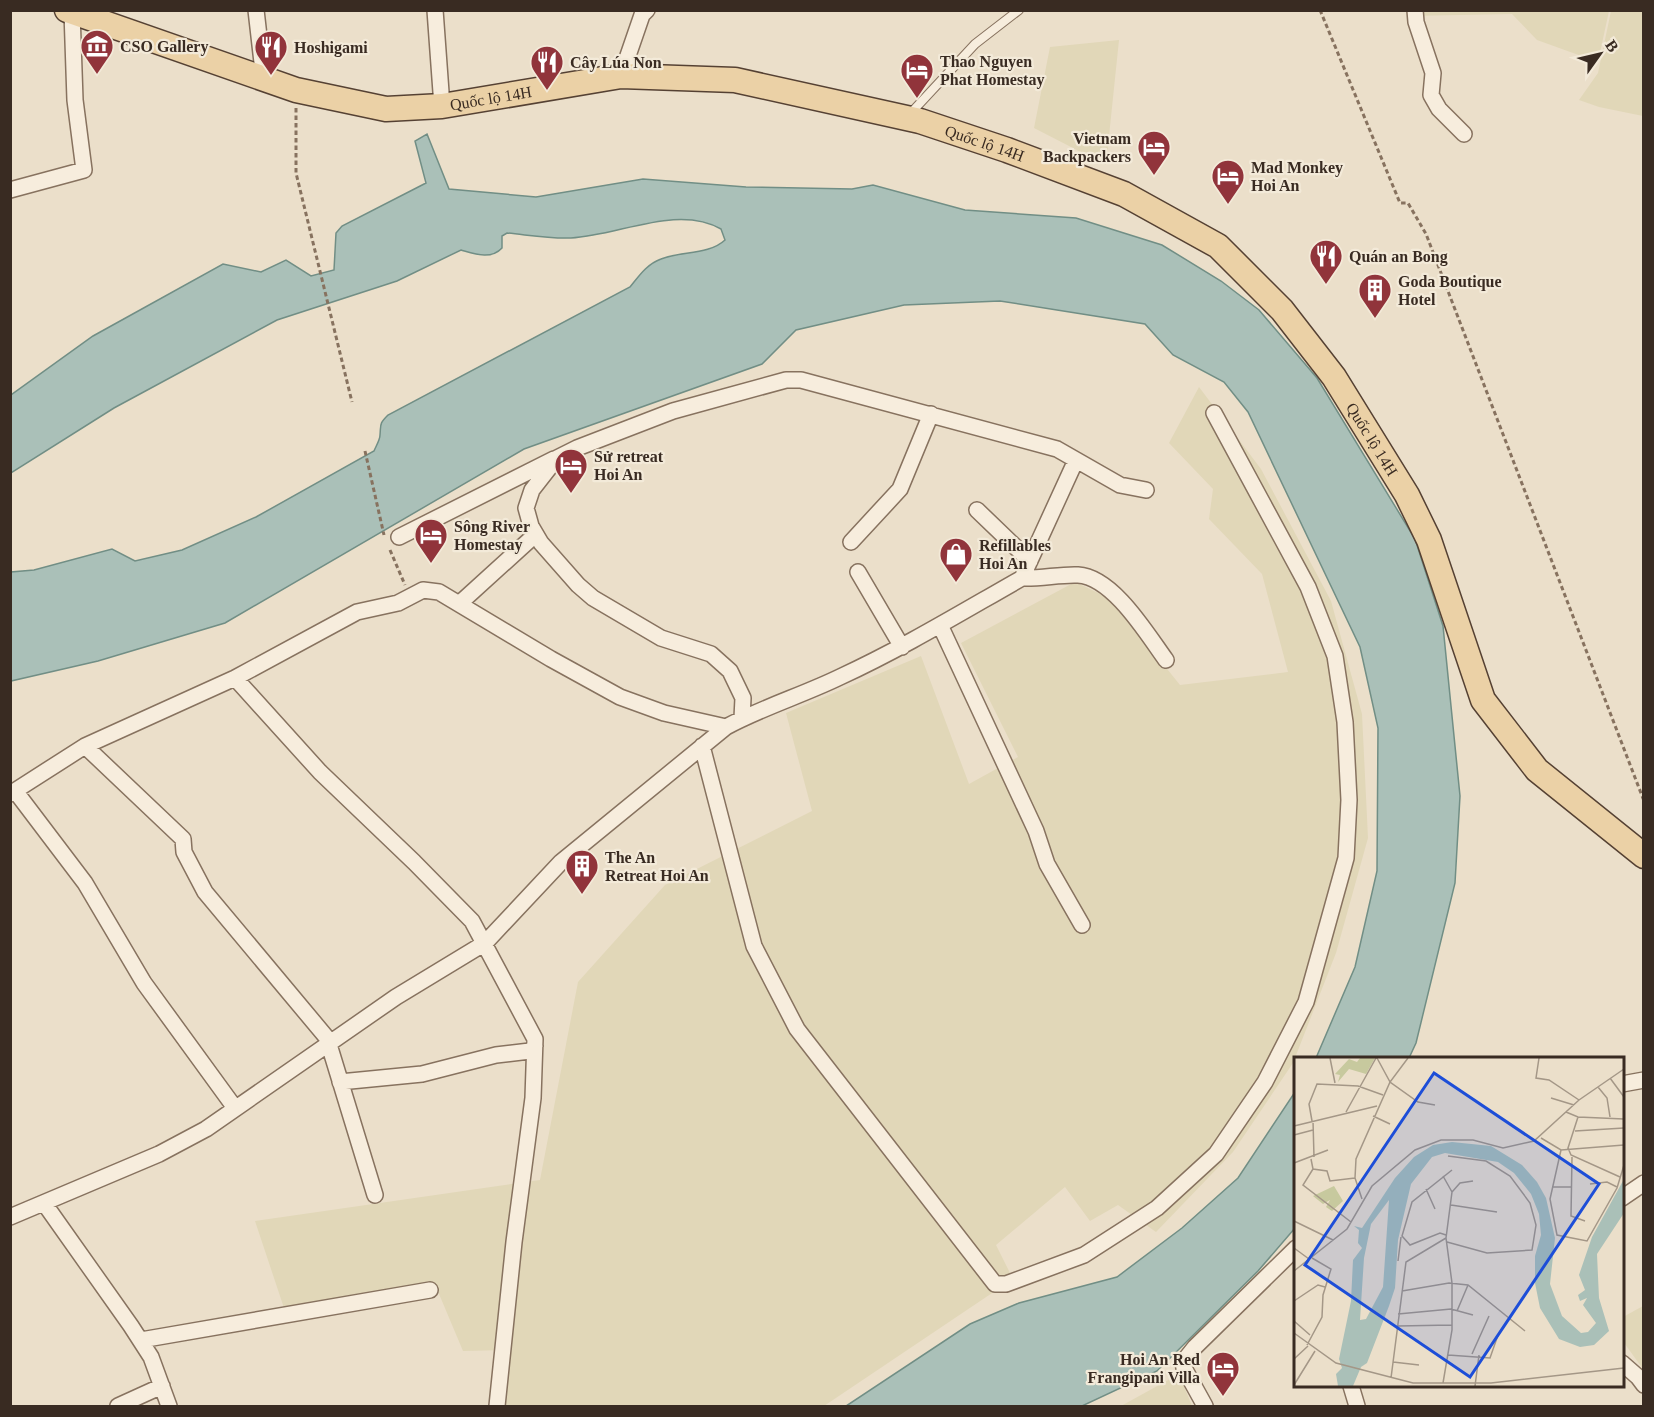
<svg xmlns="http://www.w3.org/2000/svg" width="1654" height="1417" font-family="Georgia,serif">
<rect width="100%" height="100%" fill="#ebdfca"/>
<path fill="#e1d7b8" d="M1407 11H1609L1598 62 1537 40 1512 14 1407 16Z
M1611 11H1643V116L1599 107 1579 100 1598 73Z
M1119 40 1106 165 1034 128 1050 47Z
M1199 387 1261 469 1331 601 1362 714 1368 838 1336 953 1293 1063 1233 1152 1156 1232 1118 1205 1090 1221 1065 1187 996 1245 1013 1279 824 1406H505L506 1350 463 1351 434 1282 286 1314 255 1221 540 1180 578 982 665 885 812 811 786 713 921 656 969 784 1018 757 961 643 1075 582 1111 599 1180 685 1288 672 1262 574 1209 519 1213 489 1169 443Z
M1643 1306V1369L1622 1340 1623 1317Z
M1179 1374 1192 1406H1121Z"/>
<path fill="#aac0b8" stroke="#718e85" stroke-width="1.5" d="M427 134 449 189 536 197 643 179 746 187 852 189 873 185 965 210 1076 218 1162 245 1221 281 1259 310 1317 378 1415 539 1443 626 1460 796 1455 883 1416 1043 1409 1058H1316L1355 967 1377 871 1378 728 1360 647 1248 412 1224 382 1173 355 1145 324 1000 301 904 305 796 330 762 364 524 449 225 623 98 661 11 681V572L34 570 112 549 135 561 182 550 256 517 374 451C376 446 380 440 380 435 381 424 379 424 388 415L630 287C639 276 647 264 661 259 681 251 709 255 725 240L721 229C677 204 618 236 571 238 550 239 528 235 507 233L502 236V248C491 260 475 254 461 250L397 281 277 320 114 408 11 473V395L93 336 223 264 261 272 286 260 311 276 334 270 336 233 342 226 426 183 415 141Z
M1295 1092V1228L1258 1271 1157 1371 1082 1406H846L970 1324 1019 1303 1117 1277 1182 1228 1238 1178Z"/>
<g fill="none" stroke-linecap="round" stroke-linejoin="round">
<defs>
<path id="service" d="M909 115 975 44 1019 10"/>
<path id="minor" d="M256 10 264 80
M435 10 442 106
M1415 10 1416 22 1433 73 1431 95 1439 109 1464 134
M621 76 642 15 647 10
M10 190 84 170 75 100 72 12
M977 510 1030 561
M399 537 554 459
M851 542 900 489 931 414
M858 572 902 647
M1022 578 1076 460
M459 604 535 535
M940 625 1036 831 1047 864 1082 925
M235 678 320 772 414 862 472 921 535 1039 533 1098 514 1242 497 1406
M742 718 743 698 730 671 711 654 661 638 593 598 578 585 541 543 531 526 526 508 532 490 557 458 577 448 673 411 786 380H801L1057 449 1120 485 1146 490
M85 746 183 839 184 852 205 892 327 1038 375 1195
M702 746 754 946 797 1029 995 1284H1006L1084 1255 1157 1208 1216 1154 1265 1082 1306 1002 1346 858 1349 800 1345 722 1335 656 1308 587 1214 413
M16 792 85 883 144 983 235 1108
M10 794 85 746 235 678 357 612 398 603 423 590 439 592 551 659 620 697 664 713 726 727
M340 1082 422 1074 496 1055 530 1051 535 1046
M1622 1084 1644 1080
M1622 1198 1644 1183
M44 1203 131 1326 151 1357 169 1406
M10 1217 159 1154 206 1129 396 997 485 943 561 862 726 727C763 707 803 695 840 677 903 648 962 612 1022 578 1040 579 1061 574 1078 575 1113 577 1147 634 1166 660
M141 1340 430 1290
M1622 1363 1638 1377 1644 1385
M1351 1386 1357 1406
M118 1406 162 1386
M1205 1406 1184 1368 1183 1362 1195 1347 1296 1248"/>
<g id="primary">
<path id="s1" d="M67 10 296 90 386 109 442 106 621 76 735 80 920 121 1007 150 1124 194 1218 246 1282 310 1334 377 1407 495 1429 540 1483 700 1537 770 1644 856"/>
</g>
</defs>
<use href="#service" stroke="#87725f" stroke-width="10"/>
<use href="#minor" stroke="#87725f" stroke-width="18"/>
<use href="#primary" stroke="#554133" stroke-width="27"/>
<path stroke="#87725f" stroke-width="3" stroke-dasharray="4.5 3" stroke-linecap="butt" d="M1320 10 1400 203H1408L1426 234 1644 801
M296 108V173L352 402
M365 451 384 535
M390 550 405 585"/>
<use href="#service" stroke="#f7eddd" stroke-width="8"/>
<use href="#minor" stroke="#f7eddd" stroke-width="15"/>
<use href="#primary" stroke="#ebd1a6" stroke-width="24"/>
</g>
<defs>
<symbol id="museum-pin" viewBox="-11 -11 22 30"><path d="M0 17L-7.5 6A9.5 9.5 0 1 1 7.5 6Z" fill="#91343b" stroke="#f3ead9"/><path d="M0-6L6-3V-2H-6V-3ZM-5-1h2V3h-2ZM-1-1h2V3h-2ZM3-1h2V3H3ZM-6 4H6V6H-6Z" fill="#fff"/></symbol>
<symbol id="restaurant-pin" viewBox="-11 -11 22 30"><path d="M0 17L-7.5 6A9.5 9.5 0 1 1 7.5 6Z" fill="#91343b" stroke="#f3ead9"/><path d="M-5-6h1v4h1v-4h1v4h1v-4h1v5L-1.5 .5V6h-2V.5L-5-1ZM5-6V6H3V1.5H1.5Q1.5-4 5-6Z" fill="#fff"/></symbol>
<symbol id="hotel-pin" viewBox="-11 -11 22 30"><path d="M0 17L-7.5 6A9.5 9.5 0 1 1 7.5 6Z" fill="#91343b" stroke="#f3ead9"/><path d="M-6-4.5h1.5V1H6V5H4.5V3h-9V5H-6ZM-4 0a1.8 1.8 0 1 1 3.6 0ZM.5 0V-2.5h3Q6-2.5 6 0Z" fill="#fff"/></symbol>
<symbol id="building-pin" viewBox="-11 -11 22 30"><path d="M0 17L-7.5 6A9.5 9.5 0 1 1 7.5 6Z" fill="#91343b" stroke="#f3ead9"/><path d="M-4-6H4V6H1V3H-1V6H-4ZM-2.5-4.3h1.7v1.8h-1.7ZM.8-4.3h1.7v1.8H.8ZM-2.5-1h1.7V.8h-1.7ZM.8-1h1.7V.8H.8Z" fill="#fff"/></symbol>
<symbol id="shop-pin" viewBox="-11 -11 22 30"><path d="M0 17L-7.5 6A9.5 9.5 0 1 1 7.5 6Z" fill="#91343b" stroke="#f3ead9"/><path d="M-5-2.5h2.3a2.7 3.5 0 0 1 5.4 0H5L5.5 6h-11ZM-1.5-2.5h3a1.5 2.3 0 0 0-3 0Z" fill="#fff"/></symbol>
</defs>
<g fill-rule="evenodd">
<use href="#museum-pin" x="78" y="27" width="38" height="52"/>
<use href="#restaurant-pin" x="252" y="28" width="38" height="52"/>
<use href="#restaurant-pin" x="528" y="43" width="38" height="52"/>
<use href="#hotel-pin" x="898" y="51" width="38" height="52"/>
<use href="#hotel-pin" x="1135" y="128" width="38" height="52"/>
<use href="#hotel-pin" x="1209" y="157" width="38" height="52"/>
<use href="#restaurant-pin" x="1307" y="237" width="38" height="52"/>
<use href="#building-pin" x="1356" y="271" width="38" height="52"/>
<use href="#hotel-pin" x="552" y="446" width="38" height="52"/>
<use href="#hotel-pin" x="412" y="516" width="38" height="52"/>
<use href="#shop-pin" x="937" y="535" width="38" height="52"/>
<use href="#building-pin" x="563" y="847" width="38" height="52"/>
<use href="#hotel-pin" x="1204" y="1349" width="38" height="52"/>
</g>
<g text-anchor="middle" stroke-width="4.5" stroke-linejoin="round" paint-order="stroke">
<g font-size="16" font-weight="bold" fill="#392b22" stroke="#f3ead9" text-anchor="start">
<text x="120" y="52">CSO Gallery</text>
<text x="294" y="53">Hoshigami</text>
<text x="940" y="67">Thao Nguyen<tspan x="940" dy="18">Phat Homestay</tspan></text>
<text x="570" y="68">Cây Lúa Non</text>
<text x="1131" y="144" text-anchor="end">Vietnam<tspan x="1131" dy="18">Backpackers</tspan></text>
<text x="1251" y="173">Mad Monkey<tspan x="1251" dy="18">Hoi An</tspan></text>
<text x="1349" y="262">Quán an Bong</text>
<text x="1398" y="287">Goda Boutique<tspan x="1398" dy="18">Hotel</tspan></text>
<text x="594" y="462">Sử retreat<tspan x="594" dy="18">Hoi An</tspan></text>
<text x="454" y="532">Sông River<tspan x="454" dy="18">Homestay</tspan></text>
<text x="979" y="551">Refillables<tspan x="979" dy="18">Hoi An</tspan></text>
<text x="605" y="863">The An<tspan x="605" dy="18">Retreat Hoi An</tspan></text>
<text x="1200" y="1365" text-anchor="end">Hoi An Red<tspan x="1200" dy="18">Frangipani Villa</tspan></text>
</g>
<g font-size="16" fill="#392b22" stroke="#f3ead9">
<text dy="6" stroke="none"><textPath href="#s1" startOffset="440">Quốc lộ 14H</textPath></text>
<text dy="6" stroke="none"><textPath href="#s1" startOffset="944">Quốc lộ 14H</textPath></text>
<text dy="6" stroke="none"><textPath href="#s1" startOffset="1448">Quốc lộ 14H</textPath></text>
</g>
</g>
<g transform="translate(1294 1057)">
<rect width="330" height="330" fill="#ebdfca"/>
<path d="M66 1H81L72 17 55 12 44 25 46 18 41 17 55 2 63 5ZM40 129 49 144 38 154 32 150 36 143 29 147 19 139Z" fill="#c7c99e"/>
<path d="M158 85 197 89 228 108 243 125 252 141 261 181 256 227 268 259 287 276 294 275 302 266 289 248 293 241 286 244 284 238 291 233 285 218 298 180 330 122V156L303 197 305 241 315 274 300 288 286 290 265 282 246 251 241 226V199L247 178 245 157 237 137 220 116 204 105 151 96 138 100 117 127 104 183 101 231 95 249 73 306 67 310 59 329H44L42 317 48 311 45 302 57 244 59 203 68 191 64 186 65 173 60 169 68 171 101 121 120 100 139 88ZM95 143 89 230 72 262 66 263 70 201 77 167Z" fill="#aac0b8" fill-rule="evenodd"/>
<path fill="none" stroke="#a49787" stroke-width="1.5" d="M36 1 41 26M114 1 96 25 124 45 141 48M245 1 242 21 255 23 285 43M316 21 330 40M304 30 313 41 316 60M257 41 280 48M52 55 82 1M272 55 284 60 330 62M79 59 96 67M284 60 274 91 277 98 326 120M18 64 15 47 23 27 64 29 89 38M19 64 20 100M0 69 83 49M281 74 330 71M0 78 19 73M247 81 267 93 330 88M267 93 256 142 263 178 293 184 323 131 330 108M278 100 277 159 291 164M17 102 19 112 33 114 36 124 61 121M0 106 34 93M19 112 9 128 57 165M149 119 158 135M296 127 313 125 323 130M258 130H278M132 132 141 152M68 142 61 121 62 102 96 25 83 1M157 148 203 155M0 164 39 183M152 178 146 176 116 188 108 179 118 145 158 113M153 185 193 196 238 193 242 168 236 146 216 119 192 104 154 99M0 191 15 202M104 204 107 180M0 214 53 172 78 129 121 93 147 83H179L209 91 240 84 285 43 330 12M108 234 155 226 174 228 231 274M0 244 24 228 31 230M163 254 174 228M104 257 157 252 179 258M0 264 16 278M104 269 158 268M0 276 42 306 119 326H197L330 311M13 288 28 260 29 238 37 212 18 201M178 297 195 259M154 298 196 301 204 278M0 302 14 289M99 305 125 308M97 321 112 205 152 181M149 326 158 273V226L152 181 158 135 166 126 179 124M0 328 21 294M181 329 185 298"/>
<path fill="#1d4ed8" fill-opacity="0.15" stroke="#1d4ed8" stroke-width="3" d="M140 16 305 127 176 320 11 208Z"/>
<rect width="330" height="330" fill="none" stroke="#392b22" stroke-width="3"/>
</g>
<rect width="1654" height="1417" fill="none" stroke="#392b22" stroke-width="24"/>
<g transform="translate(1600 54) rotate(56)" stroke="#f3ead9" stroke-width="4.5" paint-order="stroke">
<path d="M0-4.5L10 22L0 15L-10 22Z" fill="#392b22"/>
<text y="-9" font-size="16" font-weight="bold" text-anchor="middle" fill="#392b22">B</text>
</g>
</svg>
